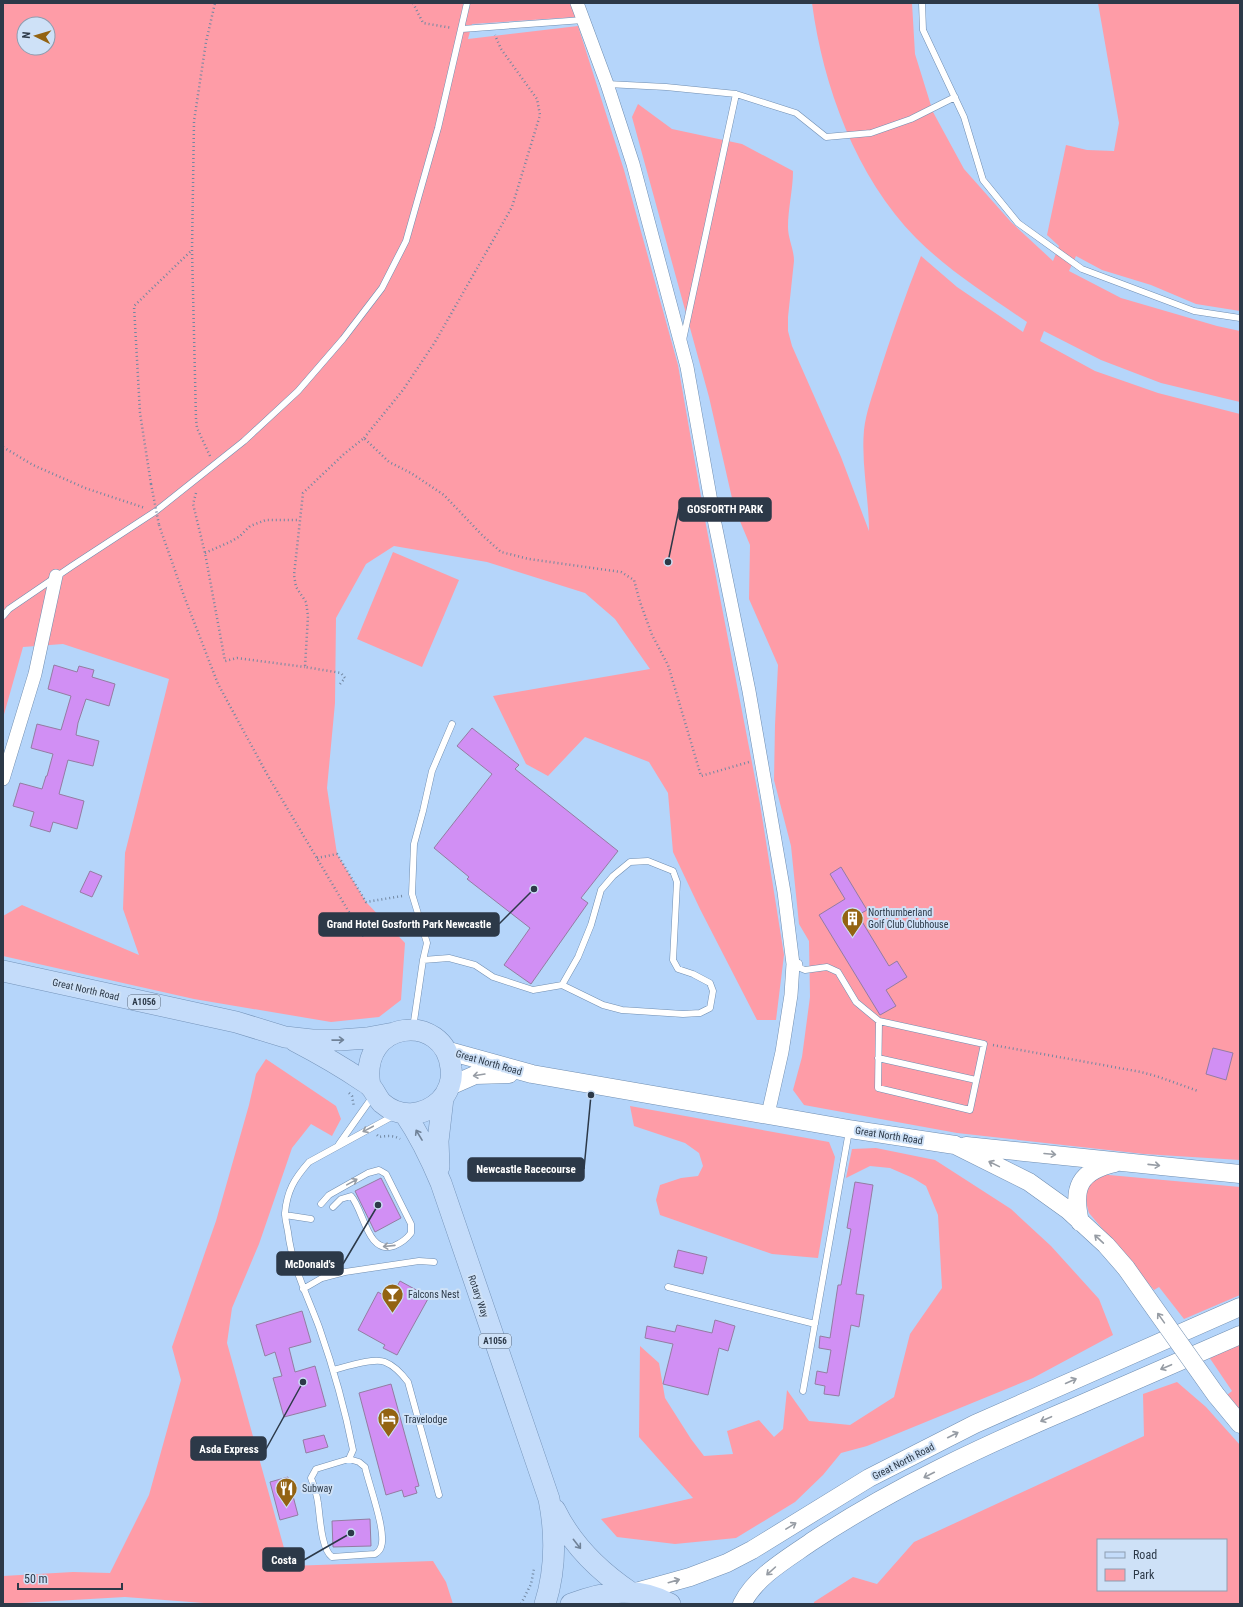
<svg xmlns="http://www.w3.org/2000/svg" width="1243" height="1607" font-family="'Roboto Condensed',sans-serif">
<rect width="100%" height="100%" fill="#b5d5fa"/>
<path fill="#fe9ca7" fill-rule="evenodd" d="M3 3H572L577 17 472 24 468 39 578 26 624 170 678 365 706 525 760 804 784 955 776 1020H757L700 909 673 852 668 793 649 762 585 737 548 776 526 764 493 696 650 669 615 619 585 593 487 562 394 546 366 564 336 618 335 703 327 788 337 854 366 902 405 943 401 1000 379 1017 331 1022 194 999 3 956V916L22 905 139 955 123 909 125 853 169 679 63 644 23 647 3 718ZM24 24H48V48H24Z
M812 3H912L915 54 933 112 964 169 1011 222 1053 261 1059 246 1047 235 1066 145 1087 150 1114 151 1119 123 1098 3H1240V311L1196 304 1151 285 1102 270 1076 256 1069 271 1121 298 1217 326 1240 331V402L1161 383 1101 360 1044 331 1040 341 1095 371 1158 393 1240 414V1160L1144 1154 957 1133 804 1105 793 1090 802 1057 810 997 809 941 799 924 791 846 774 780 775 725 778 665 749 599 750 545 734 507 709 397 632 117 638 104 672 129 742 144 793 171C793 190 788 208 788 227 788 239 794 249 794 261L788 317V331L792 346 841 457 869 531C869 498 861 464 864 430 866 412 873 394 878 377 891 336 905 296 921 256L957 287 1023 332 1027 322C989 296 949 271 916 238 856 177 823 86 812 3Z
M393 552 459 580 422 667 357 639Z
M266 1059 336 1106 341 1119 332 1136 311 1124 292 1148 259 1244 232 1308 227 1343 289 1566 433 1561 446 1582 453 1604H217L125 1597 3 1604V1576L73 1572 110 1573 149 1495 181 1380 172 1347 216 1221 249 1105 256 1074Z
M630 1106 829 1142 835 1157 818 1258 772 1254 660 1215 656 1200 660 1185 681 1178 698 1176 703 1166 699 1153 685 1143 634 1126Z
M876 1148 935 1160 1011 1209 1051 1246 1099 1299 1113 1335 1033 1378 867 1446 841 1453 823 1475 795 1502 736 1538 675 1544 617 1537 601 1519 693 1498 639 1437 640 1346 659 1363 665 1398 691 1439 704 1456 733 1454 727 1431 759 1420 774 1437 783 1429 787 1390 809 1421 850 1425 894 1397 910 1334 942 1288 938 1215 926 1186 913 1178 890 1168 870 1166 846 1178 852 1149Z
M1098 1174 1240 1187V1295L1184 1319 1159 1287 1154 1290 1089 1213C1083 1194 1086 1189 1098 1174Z
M1240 1345V1413L1227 1395 1232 1391 1209 1357Z
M1177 1382 1206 1407 1240 1445V1604H814V1602L853 1577 877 1584 914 1542 1144 1436 1143 1394ZM1098 1540H1226V1590H1098Z"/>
<path fill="#d18ff4" stroke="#947ca2" d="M54 665 77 672 79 666 94 670 92 677 115 684 109 706 86 699 78 723 76 735 99 741 93 766 68 760 59 794 84 801 77 829 53 822 50 832 30 826 34 812 13 806 20 783 42 789 46 776H47L53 754 31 748 37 724 61 730 71 696 48 689Z
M472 728 519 765 515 769 618 851 581 898 588 903 531 984 504 965 530 928 467 879 469 877 434 848 492 774 457 746Z
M841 867 867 910 858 915 889 966 897 961 907 977 886 990 896 1006 880 1015 819 915 845 899 830 874Z
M90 871 102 876 92 897 80 892Z
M1213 1048 1233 1053 1226 1080 1206 1074Z
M381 1178 401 1218 375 1232 355 1191Z
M855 1182 873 1185 856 1294 864 1295 859 1327 851 1325 839 1396 824 1394 825 1386 815 1384 817 1371 827 1373 831 1350 819 1348 820 1336 830 1338 838 1285H841L851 1229 847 1228Z
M678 1250 707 1257 703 1274 674 1267Z
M400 1281 429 1297 397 1355 383 1348 385 1345 358 1330 378 1292 390 1299Z
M302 1311 311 1342 289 1348 295 1372 315 1366 326 1406 284 1417 273 1378 282 1376 275 1352 265 1356 256 1325Z
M715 1320 735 1326 728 1351 719 1348 708 1395 663 1384 673 1344 645 1338 647 1326 675 1332 677 1325 712 1333Z
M391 1384 419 1486 415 1487 417 1493 404 1497 402 1490 386 1495 359 1393Z
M324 1435 328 1447 306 1453 303 1440Z
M288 1477 298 1515 280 1520 270 1482Z
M370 1519 371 1546 333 1547 332 1521Z"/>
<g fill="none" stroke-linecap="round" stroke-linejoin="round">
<defs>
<path id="lane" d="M922 3 923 30 964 117 983 180 1018 223 1082 269 1194 311 1240 318
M462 29 583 20
M607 84 666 87 736 94 796 113 826 137 871 133 911 119 955 97
M683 340 736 94
M3 616 9 609 72 566 156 511 244 441 298 391 343 339 382 288 406 241 438 128 467 3
M423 960 449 958 475 965 493 977 533 990 562 985 578 957 591 925 601 890 613 876 630 862 648 861 673 871 677 882 673 960 678 969 693 974 710 983 713 991 710 1008 700 1013 683 1014 622 1010 603 1005 562 985
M795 964 799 963 800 968 805 970 827 967 838 972 856 1002 879 1021 984 1044 970 1110 878 1088 879 1021
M413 1028 423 960 427 943 412 894 414 844 423 811 432 771 452 724
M878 1058 976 1080
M339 1144 373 1096
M321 1204 329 1195 368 1173 379 1170 386 1174 411 1224V1233C406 1240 401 1243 394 1246 367 1255 364 1210 351 1196L341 1199 333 1207
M285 1215 311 1219
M668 1287 815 1324
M303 1289 322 1278 345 1272 419 1261 434 1262
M333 1370C345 1367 374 1357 385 1362 395 1366 402 1374 408 1382L439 1495
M803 1391 849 1131
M349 1459 359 1462 365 1467C369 1485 387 1533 381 1547 380 1551 378 1552 375 1554L332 1557C321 1549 320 1516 318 1503 317 1495 314 1486 311 1478L316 1469 349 1459 353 1450C345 1409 333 1367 319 1327 307 1295 292 1266 288 1232 287 1226 285 1219 285 1213 287 1191 294 1179 309 1162L395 1115"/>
<path id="street" d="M577 3 607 84 633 164 687 367 715 524 749 691 784 892 793 964 791 995 782 1052 768 1114
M3 779 35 674 56 576"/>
<path id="secondary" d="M445 1050 532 1074 849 1129 955 1145 1029 1182 1068 1210 1106 1245 1126 1268
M450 1086 475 1075 509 1074
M966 1146 1240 1174
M1080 1222C1072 1188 1079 1171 1115 1163
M1216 1395 1240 1424
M636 1592 690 1577 727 1563 752 1550 869 1478 975 1424 1240 1307
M742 1604C756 1576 787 1559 811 1542 894 1487 985 1445 1077 1406 1131 1382 1186 1359 1240 1335"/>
<path id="primary" d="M3 971 236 1022 285 1037 312 1040H340L367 1038 394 1033
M295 1041C318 1053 341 1066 363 1081 365 1082 368 1084 370 1086 375 1091 377 1098 382 1103 399 1118 423 1117 440 1101 448 1093 453 1080 451 1068 445 1011 358 1019 370 1086
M405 1114C420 1136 431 1159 441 1183L549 1499C556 1535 556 1569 545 1604
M439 1167 438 1141 443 1098
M555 1510C572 1545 599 1571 630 1592
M571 1604C606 1591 636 1586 670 1604"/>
</defs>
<use href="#lane" stroke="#708eb1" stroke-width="7"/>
<use href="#street" stroke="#708eb1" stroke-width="14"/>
<use href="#secondary" stroke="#708eb1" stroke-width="19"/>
<use href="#primary" stroke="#7594ba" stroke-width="22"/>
<path stroke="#7187a1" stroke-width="2.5" stroke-dasharray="1 3" stroke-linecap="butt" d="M413 3 423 23 452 28
M364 438 403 390 435 342 512 207 540 115 537 99 501 49 495 35
M3 447 33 465 85 488 145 508
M210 456 197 428 196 419 192 250 194 121 206 42 215 3
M151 484 140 413 134 306 192 250
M196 493 193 504 205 553 225 661 237 658 305 667
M159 525 184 596 218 684 268 776 365 939
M205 553 232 541 240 536 250 526 266 520H299
M340 684 345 678 341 673 305 667 308 616 306 602 296 587 294 575 303 493 344 454 364 438 389 462 411 473 444 495 482 535 501 552 529 559 621 572 634 580 640 602 652 635 668 665 701 776 749 762
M317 858 337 854 366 902 402 896
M993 1045 1141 1072 1159 1077 1198 1091
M349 1093 352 1096 354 1107
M377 1135 379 1137C386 1136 394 1135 400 1139
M521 1604 531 1584 534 1569"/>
<use href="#lane" stroke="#fff" stroke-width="6"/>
<use href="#street" stroke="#fff" stroke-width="13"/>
<use href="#secondary" stroke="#fff" stroke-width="18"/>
<use href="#primary" stroke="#c4dcfa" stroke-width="21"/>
<defs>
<path id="secondary-bridge" d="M1126 1268 1216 1395"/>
</defs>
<use href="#secondary-bridge" stroke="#708eb1" stroke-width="19" stroke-linecap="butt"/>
<path stroke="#7187a1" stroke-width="2.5" stroke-dasharray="1 3" stroke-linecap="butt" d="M151 484 159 525"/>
<use href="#secondary-bridge" stroke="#fff" stroke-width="18"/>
</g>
<defs><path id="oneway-shaft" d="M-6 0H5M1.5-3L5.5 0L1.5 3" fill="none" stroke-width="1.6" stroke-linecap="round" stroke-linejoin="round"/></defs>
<g stroke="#708298">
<use href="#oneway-shaft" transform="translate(338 1040) rotate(-1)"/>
<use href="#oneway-shaft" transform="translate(419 1135) rotate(-121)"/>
<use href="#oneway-shaft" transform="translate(577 1544) rotate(52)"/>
</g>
<g stroke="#969ca4">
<use href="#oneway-shaft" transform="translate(479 1075) rotate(171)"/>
<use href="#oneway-shaft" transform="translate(368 1129) rotate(152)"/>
<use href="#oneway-shaft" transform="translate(1050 1154) rotate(5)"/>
<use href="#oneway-shaft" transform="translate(994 1164) rotate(-154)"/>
<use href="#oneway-shaft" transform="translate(1154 1165) rotate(6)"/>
<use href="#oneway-shaft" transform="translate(352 1182) rotate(-29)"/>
<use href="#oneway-shaft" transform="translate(1099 1239) rotate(-137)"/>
<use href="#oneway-shaft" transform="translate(389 1246) rotate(174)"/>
<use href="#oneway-shaft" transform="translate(1161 1318) rotate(-125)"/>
<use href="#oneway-shaft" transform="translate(1166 1367) rotate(157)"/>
<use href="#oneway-shaft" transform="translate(1071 1381) rotate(-24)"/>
<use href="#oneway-shaft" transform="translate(1046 1419) rotate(157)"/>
<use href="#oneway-shaft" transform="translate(953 1435) rotate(-27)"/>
<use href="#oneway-shaft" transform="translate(929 1475) rotate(153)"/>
<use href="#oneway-shaft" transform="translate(791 1526) rotate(-31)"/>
<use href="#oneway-shaft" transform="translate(771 1571) rotate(138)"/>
<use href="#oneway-shaft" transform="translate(674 1581) rotate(-16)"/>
</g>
<defs>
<symbol id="building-pin" viewBox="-11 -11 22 30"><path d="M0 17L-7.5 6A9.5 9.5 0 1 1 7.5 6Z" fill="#936312" stroke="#cee1f7"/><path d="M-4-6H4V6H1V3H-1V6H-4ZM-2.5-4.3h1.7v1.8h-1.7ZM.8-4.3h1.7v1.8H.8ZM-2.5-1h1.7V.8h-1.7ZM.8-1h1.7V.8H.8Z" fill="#fff"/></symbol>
<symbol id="bar-pin" viewBox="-11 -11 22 30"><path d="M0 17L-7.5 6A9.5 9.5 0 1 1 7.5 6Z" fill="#936312" stroke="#cee1f7"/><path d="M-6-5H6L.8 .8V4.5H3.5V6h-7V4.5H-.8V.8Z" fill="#fff"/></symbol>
<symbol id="hotel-pin" viewBox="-11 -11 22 30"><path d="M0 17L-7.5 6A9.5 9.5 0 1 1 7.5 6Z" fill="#936312" stroke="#cee1f7"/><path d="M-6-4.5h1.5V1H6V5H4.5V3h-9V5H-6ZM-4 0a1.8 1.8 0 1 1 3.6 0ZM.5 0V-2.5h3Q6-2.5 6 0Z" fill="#fff"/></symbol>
<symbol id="restaurant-pin" viewBox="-11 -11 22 30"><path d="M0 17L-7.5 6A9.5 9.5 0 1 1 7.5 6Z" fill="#936312" stroke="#cee1f7"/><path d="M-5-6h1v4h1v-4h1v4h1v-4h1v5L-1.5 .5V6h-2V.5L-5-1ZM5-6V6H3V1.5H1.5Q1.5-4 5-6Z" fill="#fff"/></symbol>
</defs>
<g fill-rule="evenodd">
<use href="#building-pin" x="840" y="906" width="25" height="34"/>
<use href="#bar-pin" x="380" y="1282" width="25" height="34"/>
<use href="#hotel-pin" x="376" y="1406" width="25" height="34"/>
<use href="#restaurant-pin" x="274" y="1476" width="25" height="34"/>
</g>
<g text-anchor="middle" stroke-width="4" stroke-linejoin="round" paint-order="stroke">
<g fill="#cee1f7" stroke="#5d6b7c" stroke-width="1">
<rect x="128" y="995" width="32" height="14" rx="3"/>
<rect x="479" y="1334" width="32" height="14" rx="3"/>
</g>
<g font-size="9" font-weight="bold" fill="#2c3948">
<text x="144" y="1005">A1056</text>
<text x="495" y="1344">A1056</text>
</g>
<g font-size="10" fill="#2c3948" stroke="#cee1f7" text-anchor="start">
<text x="868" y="916">Northumberland<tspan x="868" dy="12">Golf Club Clubhouse</tspan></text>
<text x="408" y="1298">Falcons Nest</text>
<text x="404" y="1423">Travelodge</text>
<text x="302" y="1492">Subway</text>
</g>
<g font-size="10" fill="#2c3948" stroke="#cee1f7">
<text transform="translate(86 989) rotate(13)" y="4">Great North Road</text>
<text transform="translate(489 1062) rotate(16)" y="4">Great North Road</text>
<text transform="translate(889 1135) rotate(9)" y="4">Great North Road</text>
<text transform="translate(479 1296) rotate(71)" y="4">Rotary Way</text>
<text transform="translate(903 1461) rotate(-27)" y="4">Great North Road</text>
</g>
</g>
<path fill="none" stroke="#2c3948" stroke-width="1.5" d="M668 562L679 509M534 889L499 924M591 1095L584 1169M378 1205L343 1264M303 1382L266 1449M351 1533L304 1560"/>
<g fill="#2c3948" stroke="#cee1f7" stroke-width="1.5">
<circle cx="668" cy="562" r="4"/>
<circle cx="534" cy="889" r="4"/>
<circle cx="591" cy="1095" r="4"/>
<circle cx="378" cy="1205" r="4"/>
<circle cx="303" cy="1382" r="4"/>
<circle cx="351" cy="1533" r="4"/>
</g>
<g fill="#2c3948" stroke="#2c3948" stroke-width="1.5">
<rect x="679" y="498" width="92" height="23" rx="4"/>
<rect x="319" y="913" width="180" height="23" rx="4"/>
<rect x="468" y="1158" width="116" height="23" rx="4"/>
<rect x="277" y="1252" width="66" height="23" rx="4"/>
<rect x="191" y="1437" width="75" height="23" rx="4"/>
<rect x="263" y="1548" width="41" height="23" rx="4"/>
</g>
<g font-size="11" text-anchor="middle" font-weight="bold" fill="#fff">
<text x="725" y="513">GOSFORTH PARK</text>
<text x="409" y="928">Grand Hotel Gosforth Park Newcastle</text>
<text x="526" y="1173">Newcastle Racecourse</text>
<text x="310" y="1268">McDonald's</text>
<text x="229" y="1453">Asda Express</text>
<text x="284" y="1564">Costa</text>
</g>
<rect width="1243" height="1607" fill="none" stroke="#2c3948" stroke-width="8"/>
<rect x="1097" y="1539" width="130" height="52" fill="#cee1f7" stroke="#8d9eb1"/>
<rect x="1105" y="1552" width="20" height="6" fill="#c4dcfa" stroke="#8d9eb1"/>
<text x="1133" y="1559" font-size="12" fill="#2c3948">Road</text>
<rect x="1105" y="1569" width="20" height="12" fill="#fe9ca7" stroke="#8d9eb1"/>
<text x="1133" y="1579" font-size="12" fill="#2c3948">Park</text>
<g transform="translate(36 36) rotate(275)"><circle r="19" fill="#cee1f7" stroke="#8d9eb1"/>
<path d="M0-3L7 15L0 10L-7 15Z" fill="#936312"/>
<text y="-6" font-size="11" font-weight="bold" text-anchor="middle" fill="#2c3948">N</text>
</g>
<path d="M18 1583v6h104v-6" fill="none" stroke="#2c3948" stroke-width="2"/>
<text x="24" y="1583" font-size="12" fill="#2c3948" stroke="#cee1f7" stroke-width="3" paint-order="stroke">50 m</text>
</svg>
